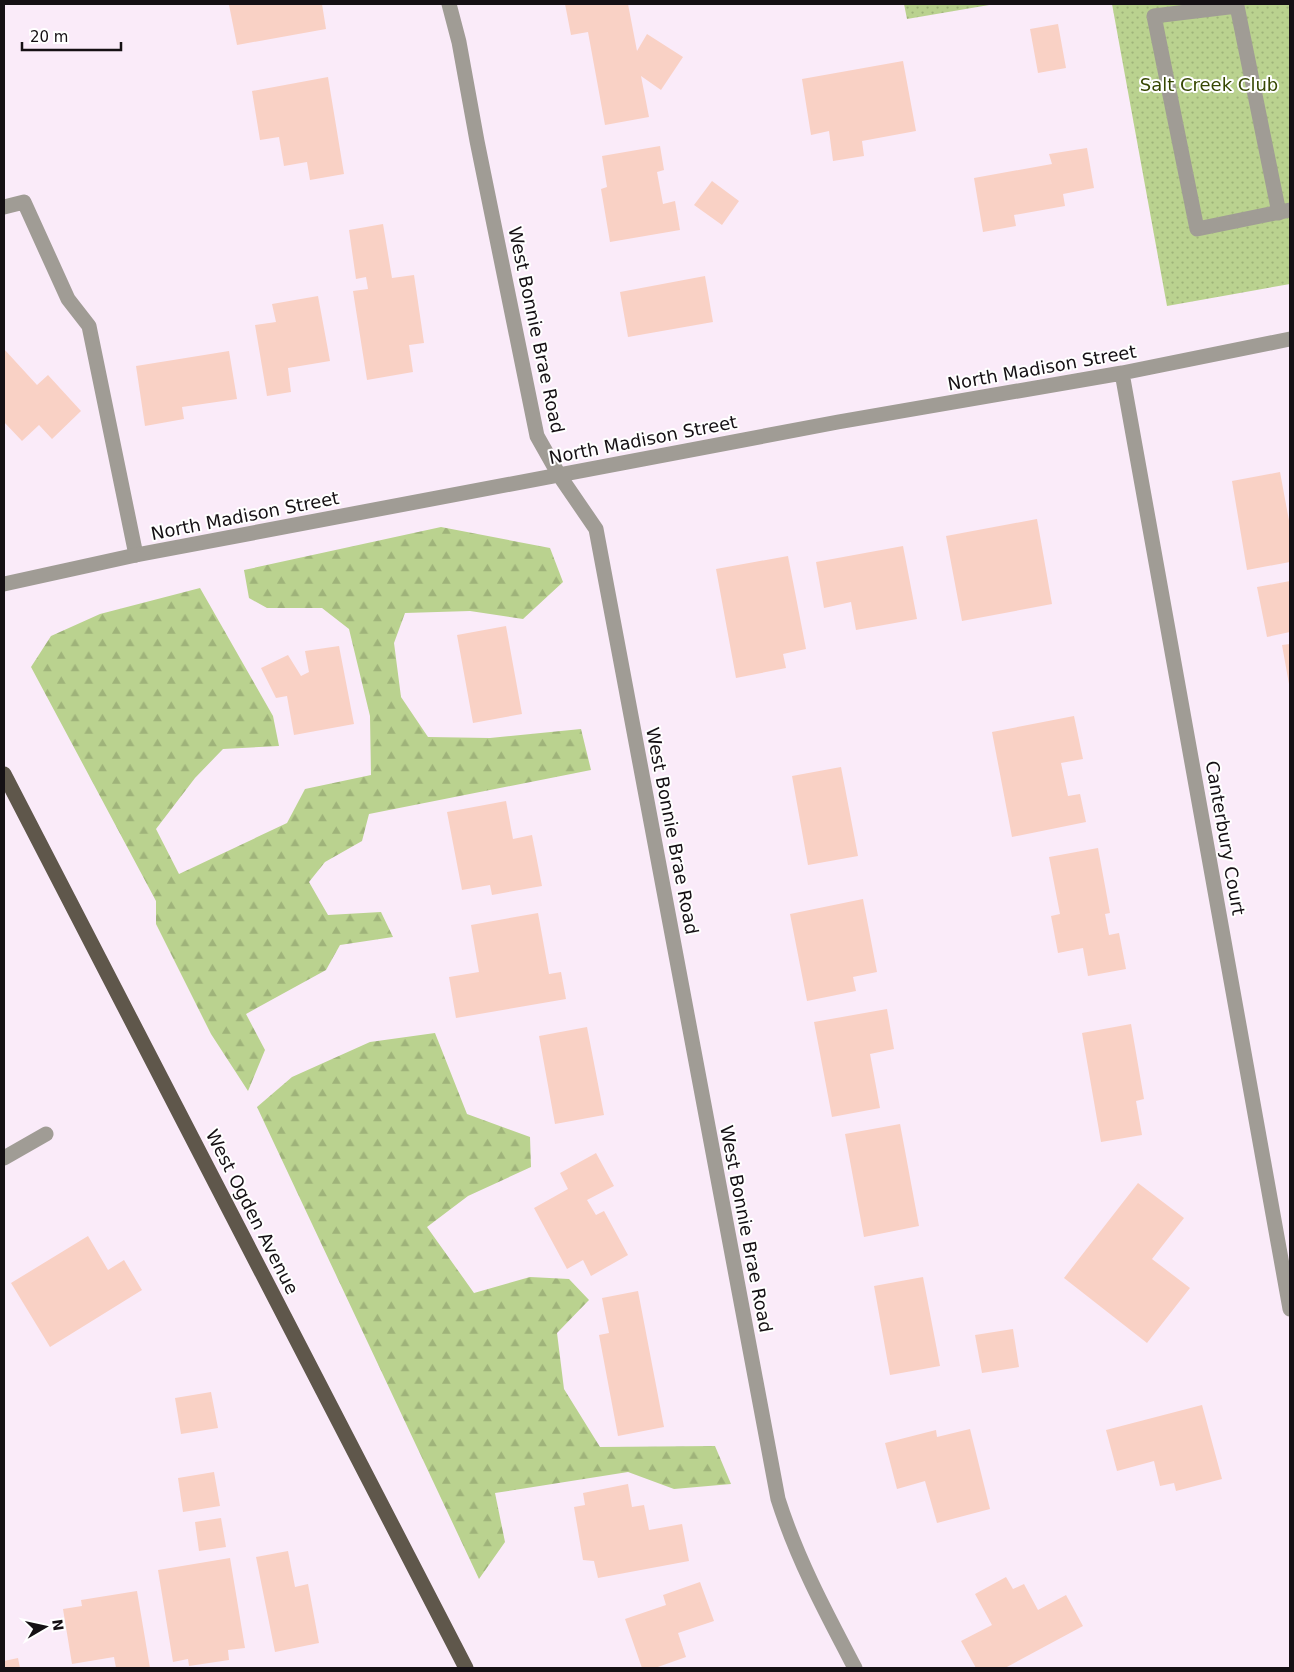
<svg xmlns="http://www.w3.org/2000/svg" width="1294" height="1672" font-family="'DejaVu Sans',sans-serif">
<defs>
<pattern id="forest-firs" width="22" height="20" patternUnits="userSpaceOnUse" patternTransform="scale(1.25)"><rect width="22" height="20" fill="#bad28f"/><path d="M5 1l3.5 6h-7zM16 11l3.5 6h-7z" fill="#9fb37a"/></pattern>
<pattern id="park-dots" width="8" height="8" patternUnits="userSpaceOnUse" patternTransform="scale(1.25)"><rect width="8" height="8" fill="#bad28f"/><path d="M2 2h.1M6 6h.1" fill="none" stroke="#9fb37a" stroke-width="1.8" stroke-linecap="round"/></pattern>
</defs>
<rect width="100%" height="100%" fill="#faebf9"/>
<path fill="url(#forest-firs)" d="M441 527 550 548 563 582 523 619 470 611 405 613 394 643 401 697 428 737 490 738 581 729 591 770 369 814 362 841 325 862 309 882 328 915 381 912 393 937 340 945 326 970 246 1014 265 1050 248 1091 211 1034 156 924V901L31 667 51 636 100 614 200 588 273 716 279 746 223 749 195 778 156 829 179 874 287 823 305 789 371 775 370 716 349 629 322 608H267L249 598 244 570Z
M435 1033 467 1114 530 1137 531 1167 468 1196 427 1227 474 1293 530 1277 569 1279 589 1300 557 1333 564 1389 600 1447 715 1446 731 1484 674 1489 628 1472 495 1493 505 1542 479 1579 257 1107 292 1077 370 1042Z"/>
<path fill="url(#park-dots)" d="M904 4H995L907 19Z
M1112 4H1290V284L1167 306Z"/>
<path fill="#f9d1c5" d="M236 4H322L326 29 237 45 229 5Z
M565 4H628L637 51 647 34 683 57 661 90 641 76 649 117 605 125 588 32 571 35Z
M1058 24 1066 68 1038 73 1030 29Z
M903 61 916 131 862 141 864 156 833 161 829 131 811 135 802 79Z
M328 77 344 174 310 180 307 162 284 166 279 137 260 140 252 91Z
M660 146 664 170 657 172 663 204 675 201 680 230 610 242 601 189 607 187 602 156Z
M1087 148 1094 188 1063 194 1065 206 1014 215 1016 226 983 232 974 178 1052 164 1049 154Z
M712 181 739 201 722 225 694 205Z
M383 224 392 278 414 275 424 343 409 345 413 372 367 380 353 291 368 289 366 277 356 279 349 230Z
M705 276 713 322 628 337 620 292Z
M318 296 330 361 288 368 291 392 267 396 255 325 276 322 272 304Z
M4 349 37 385 48 375 81 411 52 439 39 425 22 441 4 422Z
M229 351 237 399 182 407 184 419 145 426 136 366Z
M1280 472 1290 526V562L1247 570 1232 481Z
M1037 519 1052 604 962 621 946 536Z
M903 546 917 619 856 630 851 602 824 608 816 562Z
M788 556 806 649 783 654 786 668 736 678 716 569Z
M1290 581V632L1267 637 1257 587Z
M506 626 522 714 473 723 457 635Z
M1290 644V684H1289L1282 645Z
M339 646 354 724 294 735 287 696 276 698 261 668 288 655 301 676 309 672 305 651Z
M1074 716 1083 759 1061 763 1068 796 1080 794 1086 822 1012 837 992 732Z
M841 767 858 856 808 865 792 776Z
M506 801 513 839 532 835 542 886 492 895 490 885 462 890 447 812Z
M1098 848 1110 913 1105 914 1109 935 1119 933 1126 969 1088 976 1083 948 1058 953 1051 916 1060 914 1049 857Z
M863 899 877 972 853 977 856 991 807 1001 790 914Z
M538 913 549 974 561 972 566 999 456 1018 449 977 479 972 471 925Z
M887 1009 894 1049 870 1054 880 1108 832 1117 814 1022Z
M1131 1024 1144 1099 1136 1101 1142 1135 1101 1142 1082 1033Z
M587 1027 604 1115 555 1124 539 1036Z
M900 1124 919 1226 864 1237 845 1134Z
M596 1153 614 1186 587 1200 596 1215 604 1211 628 1255 591 1276 583 1260 567 1269 534 1208 568 1189 560 1173Z
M1138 1183 1184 1218 1152 1259 1190 1288 1147 1343 1064 1278Z
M88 1236 108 1270 124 1260 142 1290 50 1347 11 1283Z
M923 1277 940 1366 890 1375 874 1286Z
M638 1291 664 1427 618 1436 599 1335 609 1333 602 1298Z
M1013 1329 1019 1367 982 1373 975 1335Z
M211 1392 218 1428 181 1434 175 1398Z
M1202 1405 1222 1479 1176 1491 1174 1483 1160 1486 1154 1461 1117 1471 1106 1430Z
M970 1429 990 1509 937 1523 925 1481 897 1489 885 1443 936 1430 937 1437Z
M214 1472 220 1506 183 1512 178 1478Z
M628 1484 632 1507 644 1505 649 1530 682 1524 689 1561 598 1578 594 1561 583 1560 574 1507 585 1505 583 1493Z
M221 1518 226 1547 199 1551 195 1522Z
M288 1551 295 1587 308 1584 319 1643 275 1652 256 1557Z
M230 1558 245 1648 228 1650 229 1660 189 1666 188 1659 173 1662 158 1570Z
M1006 1577 1013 1589 1024 1584 1038 1610 1066 1595 1083 1626 1005 1668H976L961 1641 992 1625 975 1594Z
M700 1582 714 1621 678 1633 686 1657 655 1668H642L625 1619 666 1605 663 1595Z
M137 1591 150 1668H116L114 1657 72 1664 63 1609 82 1606 81 1600Z
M18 1658 20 1668H4V1661Z"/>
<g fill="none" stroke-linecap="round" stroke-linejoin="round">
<path stroke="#a09c95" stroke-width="15" d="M4 207 24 202 68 299 89 326 136 555
M1279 213 1237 6 1154 16 1197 229 1290 210"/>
<path stroke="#a09c95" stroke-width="15" d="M449 4 459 42 477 141 537 436 559 475 596 529 778 1499C797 1559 826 1613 855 1668
M1122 373 1290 1309
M4 584 136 555 838 422 1122 373 1290 339
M4 1158 46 1134"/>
<path stroke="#5f574b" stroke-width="15" d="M4 774 466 1668"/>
</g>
<g text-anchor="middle" stroke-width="4" stroke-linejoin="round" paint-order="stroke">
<g font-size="18" fill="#364702" stroke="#fff">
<text x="1209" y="91">Salt Creek Club</text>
</g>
<g font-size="18" fill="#151014" stroke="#fff">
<text transform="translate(536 330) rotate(78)" y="6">West Bonnie Brae Road</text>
<text transform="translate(1042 368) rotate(-10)" y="6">North Madison Street</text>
<text transform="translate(643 440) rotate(-11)" y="6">North Madison Street</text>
<text transform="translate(245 516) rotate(-11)" y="6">North Madison Street</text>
<text transform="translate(672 831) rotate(79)" y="6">West Bonnie Brae Road</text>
<text transform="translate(1225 838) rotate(80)" y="6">Canterbury Court</text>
<text transform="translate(252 1212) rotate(63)" y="6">West Ogden Avenue</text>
<text transform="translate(746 1229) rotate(79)" y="6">West Bonnie Brae Road</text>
</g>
</g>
<rect width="1294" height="1672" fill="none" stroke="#151014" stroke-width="10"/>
<g transform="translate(45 1627) rotate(81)" stroke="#ffffff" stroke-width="4" paint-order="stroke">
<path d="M0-4L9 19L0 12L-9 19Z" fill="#151014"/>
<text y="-8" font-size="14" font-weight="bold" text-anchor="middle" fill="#151014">N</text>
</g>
<path d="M22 42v8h99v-8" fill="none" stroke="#151014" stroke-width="2.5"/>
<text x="30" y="42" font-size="15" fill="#151014" stroke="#ffffff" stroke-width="4" paint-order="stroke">20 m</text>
</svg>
